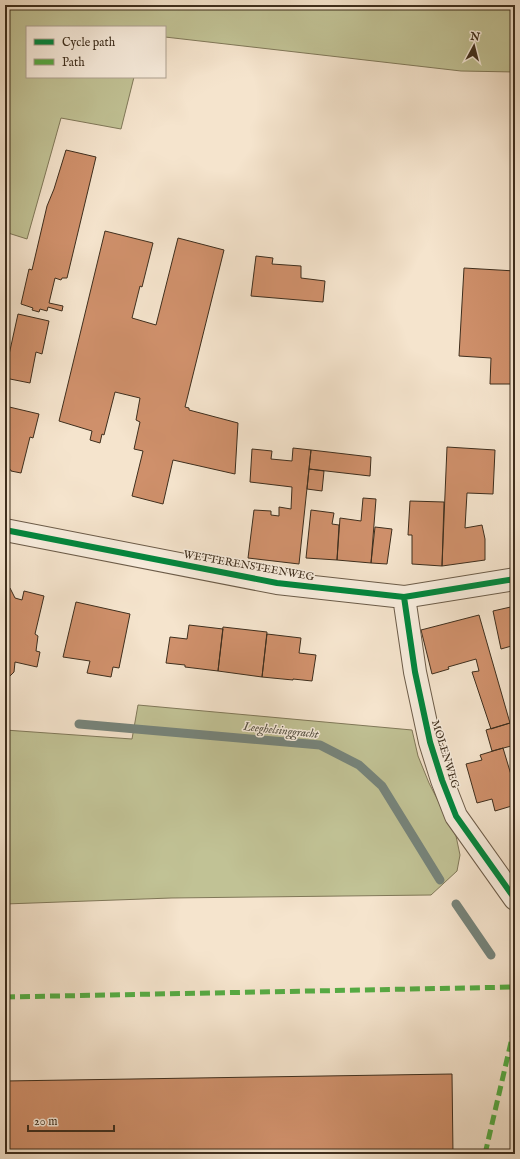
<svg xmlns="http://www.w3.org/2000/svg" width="520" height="1159" font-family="'IM FELL English',serif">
<rect width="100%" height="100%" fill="#f5e4cd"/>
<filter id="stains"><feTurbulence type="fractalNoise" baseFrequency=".005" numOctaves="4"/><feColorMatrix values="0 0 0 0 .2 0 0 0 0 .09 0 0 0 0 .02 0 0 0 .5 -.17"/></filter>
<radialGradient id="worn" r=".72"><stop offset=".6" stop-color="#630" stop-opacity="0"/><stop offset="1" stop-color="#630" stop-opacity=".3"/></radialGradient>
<path fill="#c1c295" stroke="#807859" d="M6 5H515V72L461 71 165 37V27H27V77H134L121 129 61 118 27 239 5 232Z
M138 705 412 730 418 756 429 783 456 836 460 855 457 871 431 895 171 898 5 904V730L132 739Z"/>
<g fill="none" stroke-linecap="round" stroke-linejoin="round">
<path stroke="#76847b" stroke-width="9" d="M79 724 320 745 359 765 382 786 440 880
M456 904 491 955"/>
</g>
<path fill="#cf906b" stroke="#3e2e1d" d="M66 150 96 157 67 278H62L61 280 55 278 49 303 63 306 62 311 48 307 47 311 40 309 39 312 32 310 33 308 21 304 29 269 32 270 47 206 54 189Z
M105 231 153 243 142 287 140 286 132 318 156 325 178 238 224 250 185 407 189 408V410L238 423 235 474 173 460 163 504 132 496 143 451 134 449 140 422 136 420 140 398 115 392 104 435 102 434 100 443 90 440 92 431 59 421Z
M256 256 273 258 272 264 301 266V278L325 281 323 302 251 296Z
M464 268 515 271V384H490L491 358 459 356Z
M18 314 49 321 42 354 36 352 30 383 5 378V373Z
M5 406 39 414 33 438 30 437 21 473 11 471V470L5 468Z
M447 447 495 450 493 494 467 493 465 528 482 525 485 539V560L442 566Z
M293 448 311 450 299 564 248 558 254 510 271 511V515L279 516V507L291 509 292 487 250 482 252 449 272 451 271 459 292 461Z
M311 450 371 457 370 476 309 469Z
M309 469 324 471 322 491 307 489Z
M363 498 376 499 371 563 337 560 340 518 361 521Z
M410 501 444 502 442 566 412 564V535H408Z
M311 510 334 513 332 524 339 525 337 560 306 558Z
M375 527 392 529 387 564 371 563Z
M5 587 10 588 15 598 22 600 24 591 44 596 35 634 38 636 36 651 40 652 37 667 15 662 14 672 8 678 5 679Z
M76 602 130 614 119 668 113 667 111 677 87 673 90 661 63 657Z
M515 606V645L501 649 493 611Z
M479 615 510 723 491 729 472 672 479 671 476 659 448 667 449 669 432 674 421 630Z
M189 625 223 629 218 671 185 667V665L166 663 170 637 187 639Z
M223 627 267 632 262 677 218 671Z
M267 634 301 638 299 653 316 655 312 681 293 679V680L262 677Z
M510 723 515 739V745L492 751 486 730Z
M503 748 515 788V805L495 811 492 799 477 803 466 764 482 760 480 755Z
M452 1074 453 1154H5V1081Z"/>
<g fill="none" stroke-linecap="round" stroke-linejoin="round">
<defs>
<path id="minor" d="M5 530 277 583 404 597 415 672 430 742 442 780 456 816 515 899"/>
<path id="tertiary" d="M404 597 515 579"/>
</defs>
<use href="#minor" stroke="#6c5c49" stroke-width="24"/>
<use href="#tertiary" stroke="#6c5c49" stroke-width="24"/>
<use href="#minor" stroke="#f8edde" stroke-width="22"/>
<use href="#tertiary" stroke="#f8edde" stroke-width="22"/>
<path stroke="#55ab43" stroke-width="5" stroke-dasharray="10 5" stroke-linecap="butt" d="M5 997 515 987
M485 1154 515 1025"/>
<defs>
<path id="cycleway" d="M5 530 277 583 404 597 515 579
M404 597 415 672 430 742 442 780 456 816 515 899"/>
</defs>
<use href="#cycleway" stroke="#f8edde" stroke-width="8"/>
<use href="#cycleway" stroke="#00873e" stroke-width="6"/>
</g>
<g text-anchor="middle" stroke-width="3" stroke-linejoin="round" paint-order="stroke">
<g font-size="11" fill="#3e2e1d" stroke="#f8edde">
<text transform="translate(249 565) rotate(10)" y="4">WETTERENSTEENWEG</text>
<text transform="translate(446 754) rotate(73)" y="4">MOLENWEG</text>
</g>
<g font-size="12" font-style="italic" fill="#565244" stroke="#f8edde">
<text transform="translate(281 730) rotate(6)" y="4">Leeghelsinggracht</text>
</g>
</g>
<rect width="520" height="1159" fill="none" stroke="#f5e4cd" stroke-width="20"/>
<rect x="6" y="6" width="508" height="1147" fill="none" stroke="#3e2e1d" stroke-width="2"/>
<rect x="10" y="10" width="500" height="1139" fill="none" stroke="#3e2e1d"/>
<rect x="26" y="26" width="140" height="52" fill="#f8edde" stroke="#aea191"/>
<rect x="34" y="39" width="20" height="6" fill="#00873e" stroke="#aea191"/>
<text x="62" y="46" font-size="12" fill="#3e2e1d">Cycle path</text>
<rect x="34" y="59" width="20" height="6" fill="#55ab43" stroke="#aea191"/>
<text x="62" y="66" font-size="12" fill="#3e2e1d">Path</text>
<g transform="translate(474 46) rotate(7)" stroke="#f8edde" stroke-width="3" paint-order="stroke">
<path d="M0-3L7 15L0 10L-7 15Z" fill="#3e2e1d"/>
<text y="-6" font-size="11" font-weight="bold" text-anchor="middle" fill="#3e2e1d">N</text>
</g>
<path d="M28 1125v6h86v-6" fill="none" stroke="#3e2e1d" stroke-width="2"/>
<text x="34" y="1125" font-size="12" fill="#3e2e1d" stroke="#f8edde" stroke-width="3" paint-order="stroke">20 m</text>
<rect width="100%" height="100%" filter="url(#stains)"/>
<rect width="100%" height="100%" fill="url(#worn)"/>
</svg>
